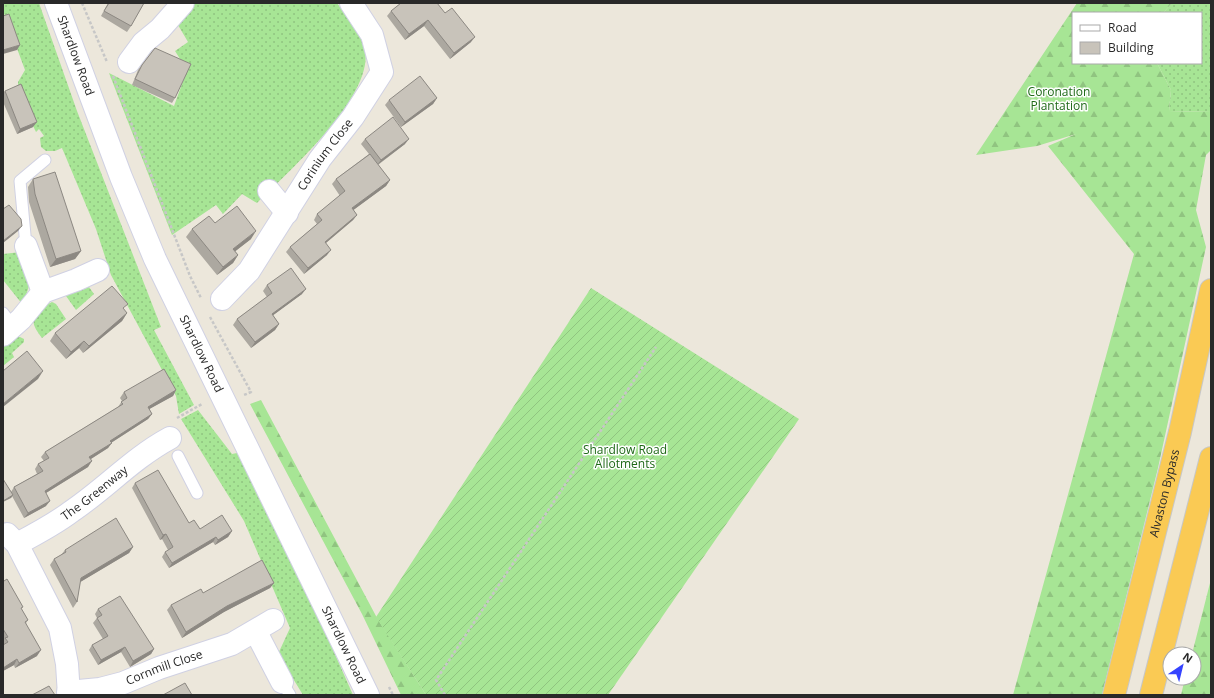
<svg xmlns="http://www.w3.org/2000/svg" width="1214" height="698" font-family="'Open Sans',sans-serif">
<defs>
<pattern id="grass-dots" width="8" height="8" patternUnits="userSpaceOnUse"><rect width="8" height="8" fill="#a7e595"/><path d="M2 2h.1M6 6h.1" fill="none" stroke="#90c480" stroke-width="1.8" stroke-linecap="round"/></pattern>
<pattern id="forest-firs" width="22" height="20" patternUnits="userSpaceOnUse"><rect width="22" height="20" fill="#a7e595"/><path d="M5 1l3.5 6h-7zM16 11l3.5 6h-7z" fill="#90c480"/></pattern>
<pattern id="garden-furrows" width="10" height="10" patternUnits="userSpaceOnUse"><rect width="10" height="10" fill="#a7e595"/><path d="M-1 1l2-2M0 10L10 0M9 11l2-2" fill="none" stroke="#90c480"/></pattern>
</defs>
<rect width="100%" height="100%" fill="#ece7db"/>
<path fill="url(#grass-dots)" d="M3 3H39L77 111 161 327 154 330 194 405 179 414 176 396 111 275 96 229 62 148 55 151H46L41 147 40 138 44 136 39 129 36 132 18 95V82L25 70 3 11Z
M192 3H337C347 17 361 33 365 50 374 97 287 173 257 203L242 194 223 214 216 205 172 235 109 73 174 106 187 70 175 51 188 42 178 25Z
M1172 3H1211V112L1169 111 1171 90 1157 63H1201V13H1163Z
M21 252 29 286 23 305 3 280V254Z
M89 287 94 294 76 310 66 296Z
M52 302 56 304 66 319 42 338C34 327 28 319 41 309 45 306 48 304 52 302Z
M15 337H20L24 339V342L12 353 14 357 3 366V345Z
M198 410 232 454 237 453 327 636 353 695H303L278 654 290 628 244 521 181 419Z"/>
<path fill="url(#forest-firs)" d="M1077 3H1172L1163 13H1073V63H1157L1171 90 1169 111 1211 112V150L1206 155 1196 210 1206 247 1158 468 1102 695H1013L1134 254 1048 146 1076 134 1037 146 976 155Z
M261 400 376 616 426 695H401L362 614 250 404Z
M1211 579V695H1181L1185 678H1194V654H1192Z"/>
<path fill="url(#garden-furrows)" d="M591 288 799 419 608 695H426L376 617Z"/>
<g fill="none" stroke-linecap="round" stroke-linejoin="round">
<defs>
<path id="service" d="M26 246 20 181 45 160
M3 313 13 326
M178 456 197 493
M282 682 290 695"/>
<g id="minor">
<path d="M129 62 143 43 160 29 183 3"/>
<path d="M269 191 287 213"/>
<path d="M26 246 43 292"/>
<path id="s1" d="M222 299 249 271 320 159 353 117 382 72 372 35 351 3"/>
<path d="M3 335 21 319 43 292 76 280 98 270"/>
<path d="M7 534 17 544 60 628 67 664 69 695"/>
<path id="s2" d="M17 544C36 534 55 524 72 511 106 488 133 458 170 438"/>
<path d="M256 632 282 682"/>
<path id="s3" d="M68 692 100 689 123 683 159 668 232 644 273 620"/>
</g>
<g id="tertiary">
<path id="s4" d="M56 3 121 177 155 259 368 695"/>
</g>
<g id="trunk">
<path id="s5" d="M1114 695 1180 432 1211 290"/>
<path d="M1151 695 1211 458"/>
</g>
</defs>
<use href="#service" stroke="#d0d1e3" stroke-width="13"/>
<use href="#minor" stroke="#d0d1e3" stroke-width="24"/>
<use href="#tertiary" stroke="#d0d1e3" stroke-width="24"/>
<use href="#trunk" stroke="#c7c7c7" stroke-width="24"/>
<path stroke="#c7c7c7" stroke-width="2.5" stroke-dasharray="3 2" stroke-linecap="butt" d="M82 3 107 62
M113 76 190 276 201 298
M210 317 251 392 244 395
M177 418 202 404
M389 687 393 695
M445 695 436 680 656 347"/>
<use href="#service" stroke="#fff" stroke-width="11"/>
<use href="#minor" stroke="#fff" stroke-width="22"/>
<use href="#tertiary" stroke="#fff" stroke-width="22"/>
<use href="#trunk" stroke="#faca54" stroke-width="22"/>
</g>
<path fill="#aca8a0" d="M108 3H144L131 26 127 32 101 16Z
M401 3 471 42 450 59 424 26 405 40 387 16 391 11Z
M155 48 175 98 172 103 132 85 138 70Z
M5 91 33 127 17 134 3 102V93Z
M437 98 433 104 401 127 385 105 389 100Z
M365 139 405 144 378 165 390 180 386 186 353 210 357 215 353 220 326 243 327 255 304 274 286 252 290 247 317 224 314 220 317 214 340 196 332 184 336 179 369 154 361 144Z
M33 179 81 251 75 259 50 267 29 202 28 187Z
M215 223 251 239 235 251 238 255 233 263 217 275 186 237 192 229Z
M267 285 302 294 273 315 279 324 275 330 251 348 233 325 237 319 267 297 263 291Z
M124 310 127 313 122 321 83 353 79 348 66 359 50 341 55 333Z
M176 390 173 396 149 409 152 414 148 419 111 443 108 448 91 459 88 467 46 493V506L24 518 12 496 11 498V492L14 487 37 474 35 469 38 464 44 461 41 457 45 452 118 407 122 401 120 398 124 392Z
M135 483 189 523 200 529 232 531 228 537 215 545 213 542 169 568 162 557 165 552 168 550 162 539 160 540 132 488Z
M133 547 129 553 80 582 77 602 73 608 50 565 54 559 61 555 65 550Z
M3 580 28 620 26 623 37 656 15 668 14 665 3 671Z
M274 583 270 588 224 612 182 638 167 610 171 605 203 593Z
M98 609 154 649 151 654 130 667 121 652 98 665 89 650 92 645 103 639 93 623 97 618 95 614Z"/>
<path fill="#8c8882" d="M428 20 424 26 405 40 409 34Z
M475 37 471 42 450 59 454 53Z
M20 45 17 50 3 54V50Z
M437 98 433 104 401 127 405 122Z
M37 122 33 127 17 134 20 129Z
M409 139 405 144 377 165 381 160Z
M390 180 386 186 348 214 352 208Z
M357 215 353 220 321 247 325 242Z
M22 226 18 231 3 243V241Z
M256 231 251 239 228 257 233 249Z
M331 250 327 255 304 274 308 268Z
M81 251 75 259 50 267 56 259Z
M238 255 233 263 217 275 223 267Z
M306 289 302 294 268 319 272 314Z
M127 313 122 321 83 353 89 346Z
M279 324 275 330 251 348 255 342Z
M84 341 79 348 66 359 71 352Z
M43 371 38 379 3 407V404Z
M176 390 173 396 144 412 148 407Z
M152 414 148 419 106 446 110 441Z
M112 443 108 448 86 462 89 457Z
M92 461 88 467 41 496 45 491Z
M13 495 11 498 3 502V501Z
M50 501 46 506 24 518 28 513Z
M232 531 228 537 215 545 218 540Z
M166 534 162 539 160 540 163 535Z
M216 537 213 542 169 568 172 563Z
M133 547 129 553 77 584 81 578Z
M274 583 270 588 224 612 182 638 186 632 227 606Z
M125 647 121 652 98 665 101 660Z
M154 649 151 654 130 667 133 661Z
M41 650 37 656 15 668 19 663Z
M17 659 14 665 3 671V668Z"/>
<path fill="#c8c3ba" stroke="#8c8882" d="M109 3H144L131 26 104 11Z
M401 3H437L445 13 452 8 475 37 454 53 428 20 409 34 391 11Z
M9 14 20 45 3 50V16Z
M155 48 191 64 175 98 135 79 142 65Z
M420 76 437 98 405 122 389 100Z
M21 84 37 122 20 129 5 91Z
M393 117 409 139 381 160 365 139Z
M370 154 390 180 352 208 357 215 325 242 331 250 308 268 290 247 322 220 317 214 345 191 336 179Z
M55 172 81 251 56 259 35 194 33 179Z
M9 205 21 219 22 226 3 241V209Z
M237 206 256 231 233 249 238 255 223 267 192 229 209 216 215 223Z
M291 268 306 289 272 314 279 324 255 342 237 319 272 293 267 285Z
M112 286 128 304 123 308 127 313 89 346 84 341 71 352 55 333Z
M27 351 43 371 3 404V371Z
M164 369 176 390 148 407 152 414 110 441 112 443 89 457 92 461 45 491 50 501 28 513 14 487 43 471 38 464 49 458 45 452 123 404 121 402 127 398 124 392Z
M158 470 189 523 194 520 200 529 222 515 232 531 218 540 216 537 172 563 165 552 173 547 166 534 163 535 135 483Z
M3 479 13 495 3 501Z
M116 518 133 547 81 578 77 602 54 559 66 552 65 550Z
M262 560 274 583 227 606 186 632 171 605 201 589 203 593Z
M7 579 23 607 21 608 28 620 25 622 41 650 19 663 17 659 3 668V645L8 642 5 638 8 637 3 629V580L4 581Z
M120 596 154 649 133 661 125 647 101 660 92 645 108 636 97 618 102 615 98 609Z
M185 683 192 695H163Z
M49 686 55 695H32Z"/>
<g text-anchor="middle" stroke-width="3" stroke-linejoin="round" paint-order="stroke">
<g font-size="12" fill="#292929" stroke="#fff">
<text dy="4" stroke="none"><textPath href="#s4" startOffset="56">Shardlow Road</textPath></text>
<text dy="4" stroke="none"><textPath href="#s1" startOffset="178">Corinium Close</textPath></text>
<text dy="4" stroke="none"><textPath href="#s4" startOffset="380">Shardlow Road</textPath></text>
<text dy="4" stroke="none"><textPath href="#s2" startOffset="93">The Greenway</textPath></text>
<text dy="4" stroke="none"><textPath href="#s5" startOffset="208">Alvaston Bypass</textPath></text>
<text dy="4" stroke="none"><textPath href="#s4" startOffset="704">Shardlow Road</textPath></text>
<text dy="4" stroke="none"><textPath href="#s3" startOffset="100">Cornmill Close</textPath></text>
</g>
<g font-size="12" fill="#1e6917" stroke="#fff">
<text x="1059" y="96">Coronation<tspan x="1059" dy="14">Plantation</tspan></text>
<text x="625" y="454">Shardlow Road<tspan x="625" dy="14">Allotments</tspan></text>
</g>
</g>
<rect width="1214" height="698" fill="none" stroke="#292929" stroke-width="8"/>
<rect x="1072" y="12" width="130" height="52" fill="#ffffff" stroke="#a9a9a9"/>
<rect x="1080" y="25" width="20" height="6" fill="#ffffff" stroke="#a9a9a9"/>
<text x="1108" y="32" font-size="12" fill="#292929">Road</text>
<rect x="1080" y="42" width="20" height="12" fill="#c8c3ba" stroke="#a9a9a9"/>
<text x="1108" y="52" font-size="12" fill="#292929">Building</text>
<g transform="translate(1182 666) rotate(35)"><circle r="19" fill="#ffffff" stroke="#a9a9a9"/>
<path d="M0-3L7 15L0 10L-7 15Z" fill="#3543ff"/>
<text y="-6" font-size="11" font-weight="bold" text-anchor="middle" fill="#292929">N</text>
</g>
</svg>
